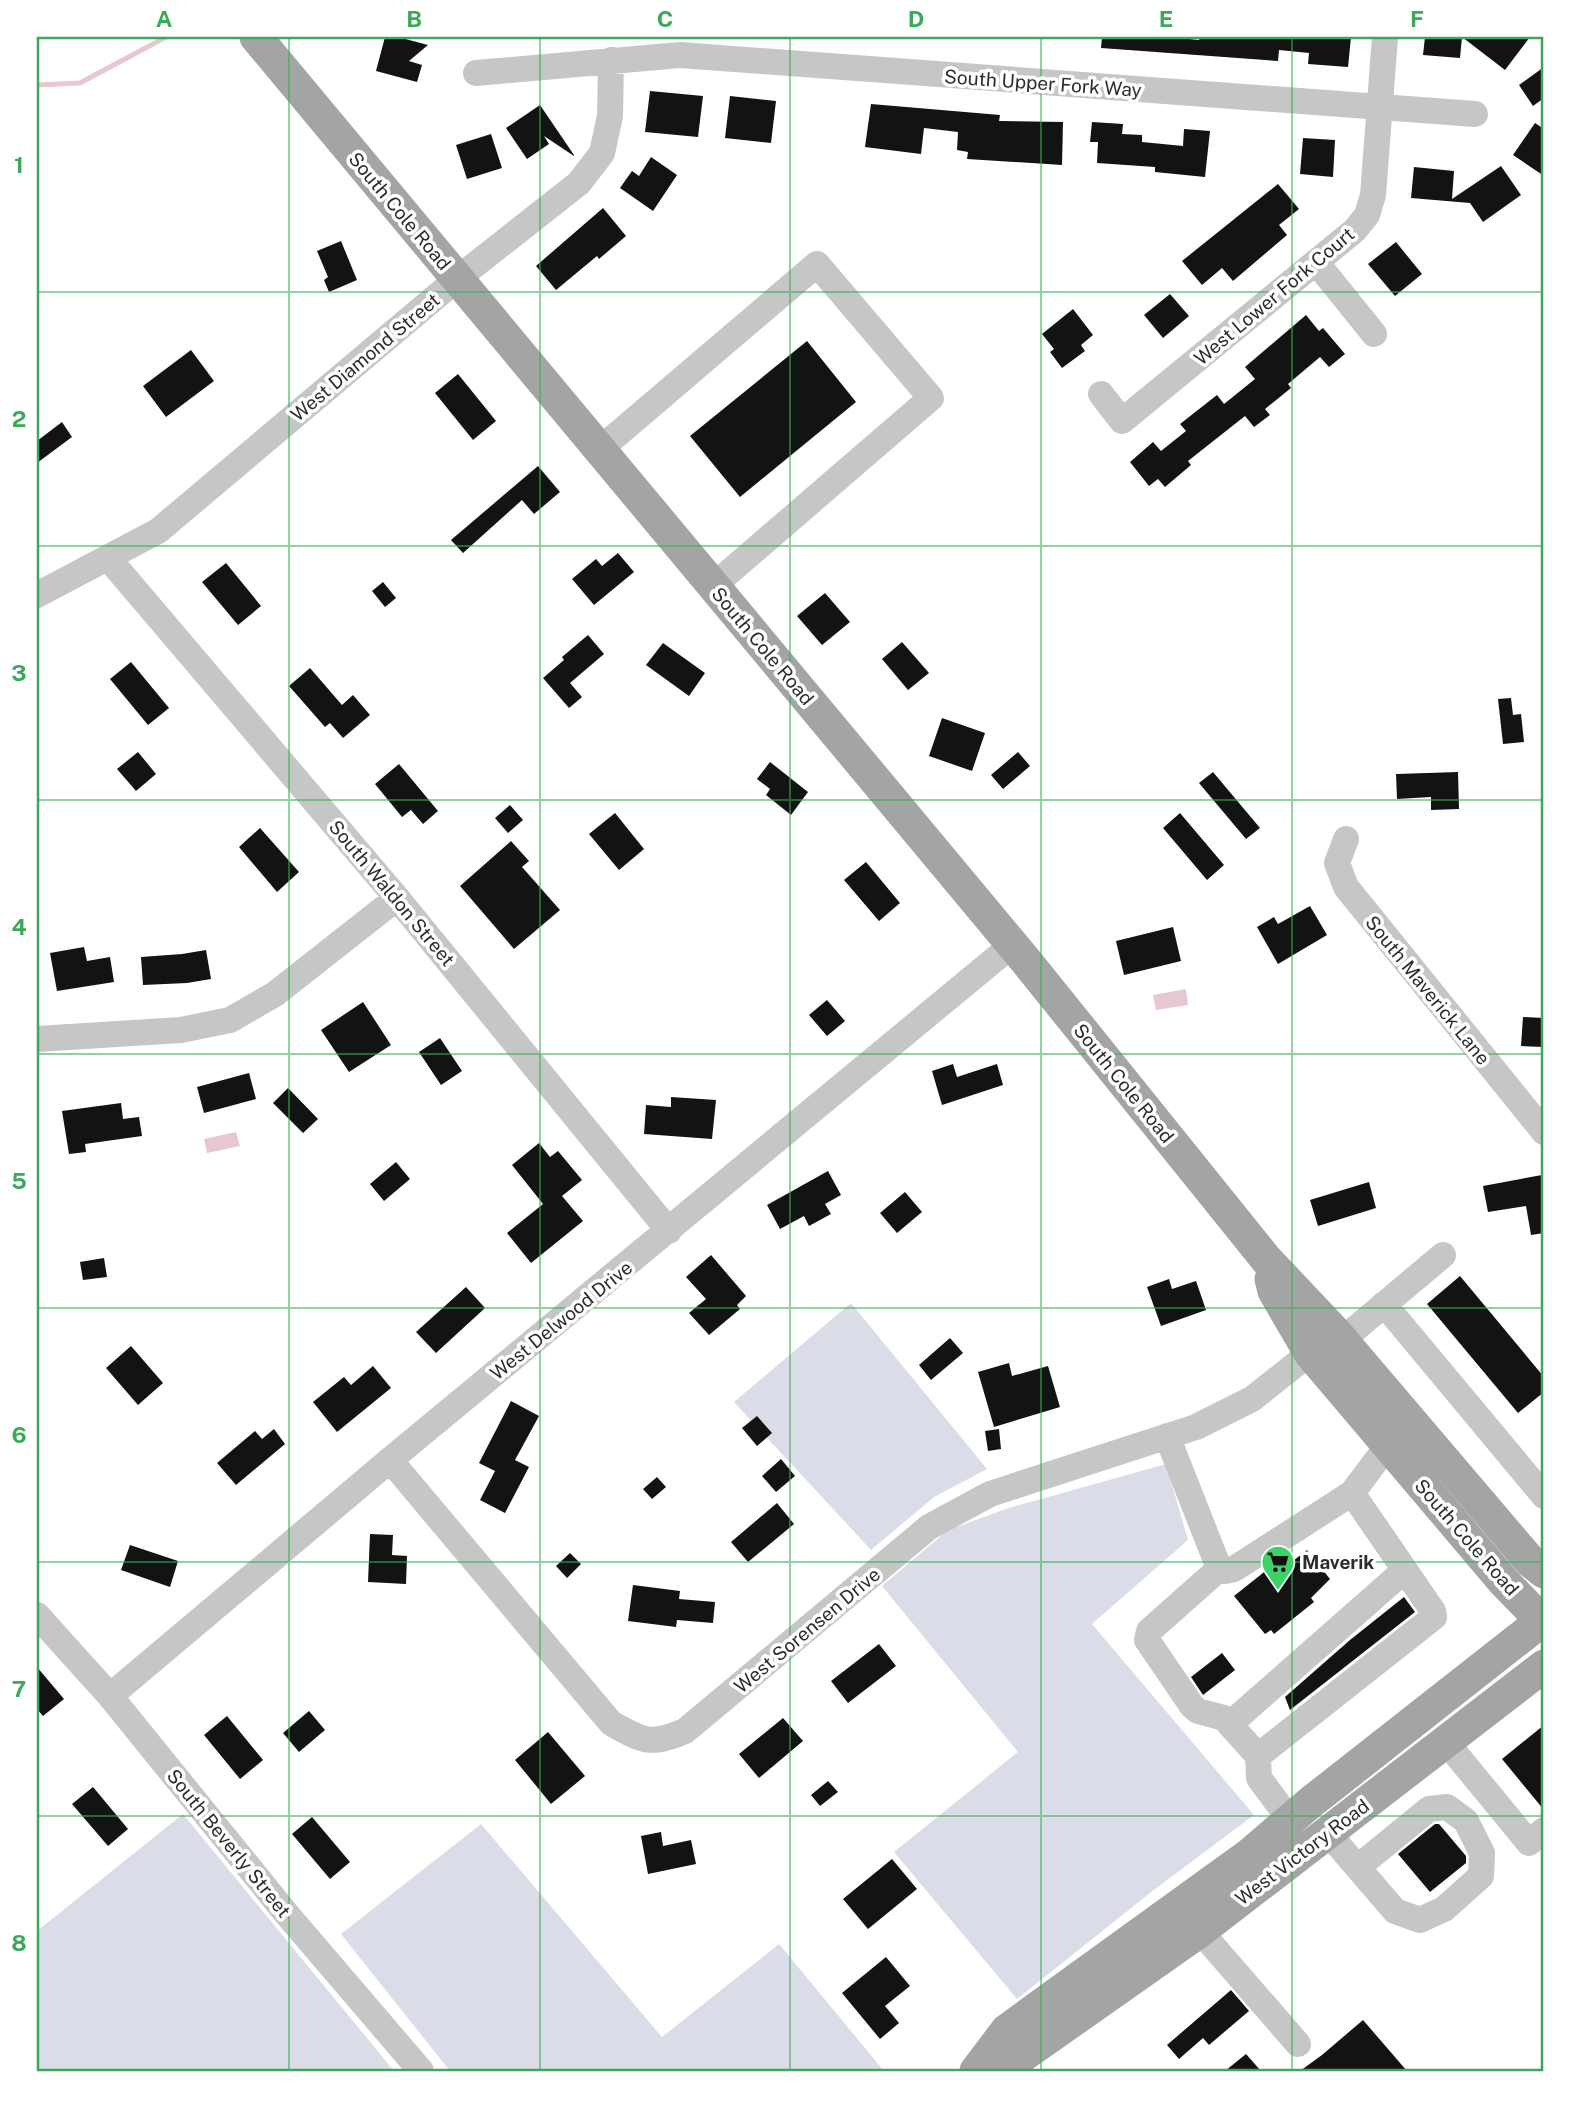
<svg xmlns="http://www.w3.org/2000/svg" width="1581" height="2108" font-family="'Public Sans',sans-serif">
<rect width="100%" height="100%" fill="#fff"/>
<path fill="#dadde8" d="M851 1303 987 1469 934 1497 871 1550 734 1402Z
M1166 1464 1188 1540 1092 1624 1254 1815 1155 1889 1017 1999 894 1852 1018 1752 882 1586 948 1530 1009 1508Z
M183 1814 394 2071 37 2070V1931Z
M481 1824 662 2037 779 1944 884 2071H450L341 1934Z"/>
<path fill="#e7c8d0" d="M1186 989 1188 1005 1156 1010 1153 995Z
M236 1132 240 1146 207 1153 204 1139Z"/>
<g fill="none" stroke-linecap="round" stroke-linejoin="round">
<path stroke="#e7c8d0" stroke-width="5" d="M37 85 80 83 166 37"/>
</g>
<path fill="#131313" d="M385 37H398L428 45 409 61 422 65 417 82 376 71Z
M1102 37H1169L1199 40 1200 37H1351L1348 67 1308 64 1309 53 1279 50 1278 61 1101 48Z
M1425 37H1530L1505 70 1462 37 1460 58 1423 55Z
M1544 67V98L1533 106 1519 85Z
M650 91 703 96 698 137 645 132Z
M730 96 776 101 771 143 725 138Z
M871 104 1000 115 999 121 1063 122 1062 165 967 159 968 152 957 150 958 132 924 128 921 154 865 147Z
M540 105 574 155V156L544 136 549 144 527 159 506 128Z
M1092 122 1123 124 1122 134 1142 135V142L1183 146 1184 129 1210 131 1205 177 1155 172V167L1097 163 1098 142H1090Z
M1535 123 1544 129V176L1513 155Z
M491 134 502 168 467 179 456 145Z
M1303 138 1335 140 1333 177 1300 174Z
M651 157 677 175 653 211 620 188 632 171 639 176Z
M1501 166 1521 195 1483 222 1470 203 1411 198 1414 167 1454 171 1452 199Z
M1278 184 1299 209 1279 225 1287 235 1233 281 1222 268 1202 285 1182 261Z
M603 208 626 236 599 259 597 256 556 290 536 266Z
M341 241 357 280 329 292 324 280 328 277 317 251Z
M1396 242 1422 274 1395 296 1368 264Z
M1170 294 1189 316 1163 338 1144 315Z
M1073 309 1093 335 1081 345 1085 351 1062 368 1050 352 1054 349 1042 334Z
M1306 315 1319 331 1323 328 1345 354 1329 367 1320 357 1288 384 1291 388 1265 409 1270 415 1254 427 1245 416 1188 461 1191 465 1165 487 1158 479 1149 486 1130 462 1153 442 1161 451 1186 431 1180 424 1217 395 1224 404 1255 379 1245 367Z
M807 341 856 402 740 497 690 436Z
M191 350 214 381 166 417 143 386Z
M458 374 496 421 473 440 435 393Z
M62 422 72 437 37 463V441Z
M538 466 560 492 534 514 522 500 463 553 451 540Z
M618 553 634 572 594 605 572 579 596 559 602 566Z
M226 563 261 606 238 625 202 582Z
M383 582 396 598 385 607 372 591Z
M825 593 850 622 822 645 797 616Z
M588 635 604 654 570 683 582 697 569 708 543 678 564 660 562 657Z
M902 642 929 673 908 690 882 659Z
M663 643 705 673 689 696 646 665Z
M131 662 169 708 148 725 110 679Z
M310 668 342 705 353 695 370 715 343 738 330 723 325 727 289 686Z
M1511 698 1513 715 1521 714 1524 742 1503 744 1498 699Z
M942 718 985 733 972 771 929 756Z
M138 752 156 774 136 791 117 769Z
M1018 752 1030 766 1003 789 991 775Z
M770 762 808 792 791 815 766 795 770 789 757 779Z
M399 764 438 811 423 824 411 810 402 817 375 784Z
M1213 772 1260 828 1246 839 1199 783Z
M1458 772 1459 809 1431 810V797L1397 799 1396 774Z
M510 805 523 820 508 833 495 818Z
M615 813 644 849 619 870 589 834Z
M1180 813 1224 865 1207 880 1163 828Z
M260 828 299 872 277 892 239 847Z
M511 841 529 861 522 867 560 910 514 949 460 886Z
M866 862 900 903 879 921 844 880Z
M1310 906 1327 935 1278 964 1257 927 1274 917 1278 924Z
M1173 927 1181 961 1124 975 1116 941Z
M84 947 87 961 110 957 114 982 57 991 50 953Z
M206 950 211 979 187 983 143 985 141 957 182 954Z
M827 1000 845 1021 827 1036 809 1015Z
M363 1002 391 1045 349 1072 321 1030Z
M1523 1017 1544 1018V1047L1521 1046Z
M440 1038 462 1071 441 1085 419 1052Z
M953 1064 957 1077 997 1064 1003 1085 942 1105 932 1071Z
M249 1073 256 1099 204 1113 197 1087Z
M288 1088 318 1119 303 1133 273 1103Z
M671 1097 716 1100 712 1139 644 1134 646 1105 671 1107Z
M121 1103 123 1119 139 1117 142 1136 85 1144 86 1152 69 1154 62 1111Z
M539 1143 550 1157 558 1151 582 1180 562 1196 583 1221 531 1263 507 1233 543 1204 512 1165Z
M396 1162 410 1179 384 1201 370 1184Z
M828 1171 841 1195 825 1204 831 1214 809 1226 804 1216 780 1229 767 1205Z
M1542 1175 1544 1233 1531 1235 1526 1206 1488 1212 1483 1186Z
M1369 1182 1376 1208 1318 1226 1310 1200Z
M905 1192 922 1212 897 1233 880 1213Z
M711 1255 746 1296 737 1305 740 1309 709 1335 689 1313 706 1299 686 1277Z
M104 1258 107 1277 83 1280 80 1262Z
M1460 1276 1544 1377V1392L1518 1413 1427 1304Z
M1169 1279 1172 1289 1196 1281 1206 1310 1161 1326 1147 1287Z
M466 1287 485 1308 436 1353 416 1332Z
M950 1338 963 1353 931 1380 919 1365Z
M131 1346 163 1383 138 1405 106 1368Z
M1009 1363 1012 1376 1048 1366 1060 1407 994 1427 978 1372Z
M373 1366 391 1388 337 1432 313 1402 344 1377 351 1385Z
M511 1401 539 1416 515 1460 529 1467 505 1513 480 1500 495 1471 479 1463Z
M757 1416 772 1433 757 1446 742 1428Z
M274 1429 285 1444 236 1485 217 1463 255 1431 262 1439Z
M999 1429 1001 1449 988 1451 985 1431Z
M781 1459 795 1476 776 1492 762 1476Z
M657 1477 666 1487 652 1499 643 1489Z
M777 1503 794 1524 748 1562 731 1542Z
M370 1534 393 1535 392 1555 407 1556 406 1584 368 1582Z
M130 1545 178 1561 170 1587 121 1570Z
M1307 1550 1330 1579 1311 1598 1314 1602 1274 1634 1271 1630 1265 1634 1234 1596 1278 1561 1284 1568Z
M570 1553 581 1564 567 1578 556 1566Z
M633 1585 680 1591 679 1599 715 1602 713 1623 677 1620 676 1627 628 1621Z
M1404 1597 1415 1612 1290 1710 1285 1697 1350 1640Z
M879 1644 896 1666 848 1703 831 1681Z
M1222 1653 1235 1670 1203 1695 1191 1677Z
M37 1667 64 1699 43 1716 37 1709Z
M309 1711 325 1730 299 1752 283 1733Z
M227 1716 263 1760 240 1779 204 1735Z
M783 1718 803 1741 759 1778 739 1754Z
M1544 1725V1810L1502 1759Z
M548 1732 585 1776 551 1804 515 1760Z
M828 1781 838 1792 820 1806 811 1795Z
M93 1787 128 1829 108 1846 72 1804Z
M312 1817 350 1862 330 1879 292 1834Z
M1435 1824H1439L1466 1856V1863L1430 1892 1398 1854Z
M661 1832 663 1846 691 1840 696 1864 648 1874 641 1836Z
M892 1859 917 1889 868 1929 843 1899Z
M886 1957 910 1986 885 2006 899 2023 880 2039 842 1993Z
M1231 1990 1249 2011 1209 2045 1203 2038 1179 2059 1167 2045Z
M1363 2020 1407 2071H1300L1322 2055Z
M1246 2054 1261 2071H1225Z"/>
<g fill="none" stroke-linecap="round" stroke-linejoin="round">
<path stroke="#c6c6c6" stroke-width="26" d="M476 73 680 55 1475 114
M1316 262 1374 334
M1101 394 1122 421 1355 230 1367 215 1373 195 1385 37
M599 450 817 264 931 398 713 586
M109 559 397 898 669 1231
M37 595 158 531 457 279 579 183 602 153 610 116 611 60
M1346 839 1337 863 1346 887 1544 1132
M37 1039 181 1030 230 1020 275 994 397 898
M1384 1304 1544 1496
M1342 1340 1443 1255
M1167 1436 1217 1563 1225 1571 1234 1569 1352 1493 1388 1445
M390 1460 611 1723C643 1741 650 1746 685 1731L929 1527 990 1494 1196 1427 1252 1399 1310 1353
M1220 1568 1149 1631 1147 1640 1192 1706 1198 1711 1224 1718 1258 1756
M37 1615 110 1696 285 1912 421 2071
M110 1696 390 1460 1012 945
M1230 1724 1405 1570
M1446 1742 1529 1843 1544 1830
M1290 1820 1259 1778 1258 1756 1434 1617 1433 1611 1352 1493
M1328 1833 1395 1911 1420 1920 1444 1909 1481 1876 1482 1853 1466 1821 1447 1807 1429 1809 1358 1867
M1200 1931 1298 2044"/>
<path stroke="#a4a4a4" stroke-width="33" d="M256 37 1026 961 1266 1259 1335 1332 1530 1561 1544 1572
M1271 1279 1274 1291 1310 1353 1504 1582 1544 1623
M976 2071 1007 2030 1250 1854 1311 1802 1544 1619
M1001 2071 1200 1931 1544 1666"/>
</g>
<path fill="none" stroke="#3aa959" stroke-width="2" stroke-opacity="0.55" d="M289 37V2071M540 37V2071M790 37V2071M1041 37V2071M1292 37V2071M37 292H1544M37 546H1544M37 800H1544M37 1054H1544M37 1308H1544M37 1562H1544M37 1816H1544"/>
<defs>
<symbol id="supermarket-pin" viewBox="-11 -11 22 30"><path d="M0 17L-7.5 6A9.5 9.5 0 1 1 7.5 6Z" fill="#3ed368" stroke="#fff"/><path d="M-6-5.5h2.5l.6 2H6L4.5 2H-2.5L-4.4-4H-6ZM-1.5 3.2a1.3 1.3 0 1 0 .1 0ZM3 3.2a1.3 1.3 0 1 0 .1 0Z" fill="#111"/></symbol>
</defs>
<g fill-rule="evenodd">
<use href="#supermarket-pin" x="1259" y="1543" width="38" height="52"/>
</g>
<g text-anchor="middle" stroke-width="7" stroke-linejoin="round" paint-order="stroke">
<g font-size="19" fill="#2c2c2c" stroke="#fff">
<text transform="translate(1043 83) rotate(4)" y="7">South Upper Fork Way</text>
<text transform="translate(400 211) rotate(50)" y="7">South Cole Road</text>
<text transform="translate(1274 296) rotate(-40)" y="7">West Lower Fork Court</text>
<text transform="translate(365 357) rotate(-40)" y="7">West Diamond Street</text>
<text transform="translate(763 646) rotate(50)" y="7">South Cole Road</text>
<text transform="translate(392 893) rotate(50)" y="7">South Waldon Street</text>
<text transform="translate(1428 990) rotate(51)" y="7">South Maverick Lane</text>
<text transform="translate(1124 1083) rotate(51)" y="7">South Cole Road</text>
<text transform="translate(561 1320) rotate(-39)" y="7">West Delwood Drive</text>
<text transform="translate(1467 1537) rotate(49)" y="7">South Cole Road</text>
<text transform="translate(807 1630) rotate(-40)" y="7">West Sorensen Drive</text>
<text transform="translate(229 1843) rotate(51)" y="7">South Beverly Street</text>
<text transform="translate(1302 1852) rotate(-37)" y="7">West Victory Road</text>
</g>
<g font-size="19" font-weight="bold" fill="#2c2c2c" stroke="#fff" text-anchor="start">
<text x="1302" y="1569">Maverik</text>
</g>
</g>
<rect width="1581" height="2108" fill="none" stroke="#ffffff" stroke-width="77"/>
<rect x="38" y="38" width="1504" height="2032" fill="none" stroke="#3aa959" stroke-width="2.5"/>
<g font-size="23" text-anchor="middle" font-weight="bold" fill="#3aa959">
<text x="164" y="27">A</text>
<text x="414" y="27">B</text>
<text x="665" y="27">C</text>
<text x="916" y="27">D</text>
<text x="1166" y="27">E</text>
<text x="1417" y="27">F</text>
<text x="19" y="173">1</text>
<text x="19" y="427">2</text>
<text x="19" y="681">3</text>
<text x="19" y="935">4</text>
<text x="19" y="1189">5</text>
<text x="19" y="1443">6</text>
<text x="19" y="1697">7</text>
<text x="19" y="1951">8</text>
</g>
</svg>
